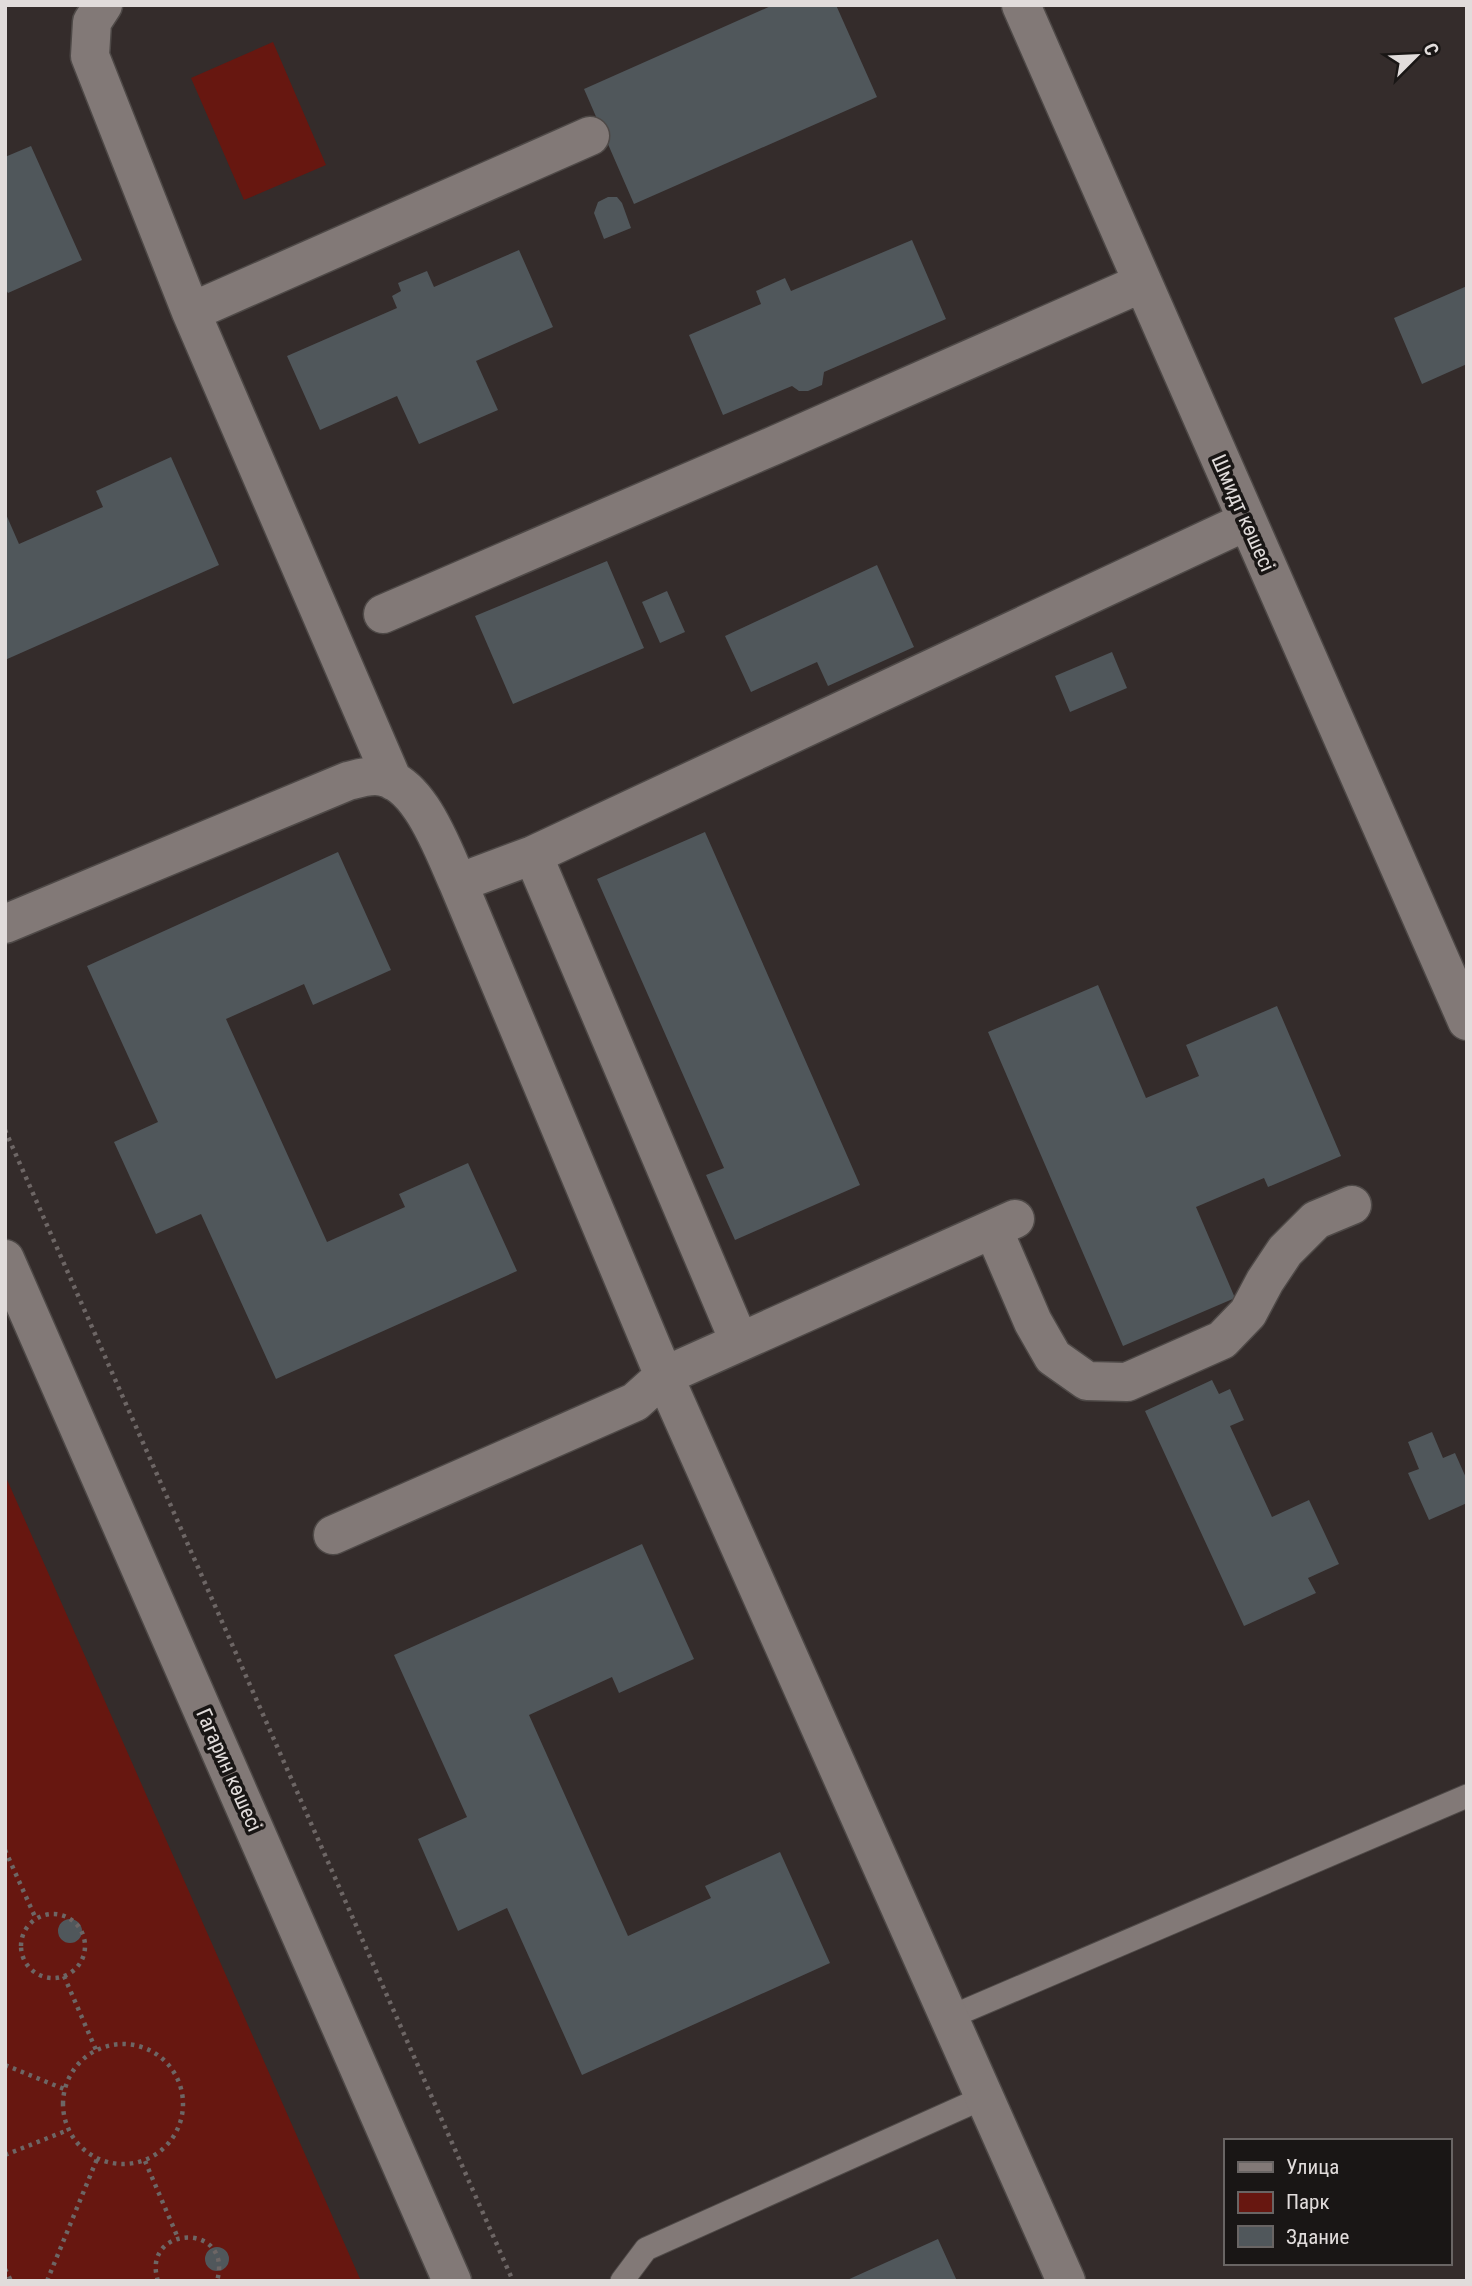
<svg xmlns="http://www.w3.org/2000/svg" width="1472" height="2286" font-family="'Roboto Condensed',sans-serif">
<rect width="100%" height="100%" fill="#342c2b"/>
<path fill="#671710" d="M273 42 326 165 244 200 191 78Z
M5 1475 361 2281H5Z"/>
<path fill="#50575b" d="M773 5H836L877 97 634 204 584 89Z
M31 146 82 260 8 293 5 288V157Z
M608 197H617L622 203 631 228 604 239 594 213 598 202Z
M912 240 946 319 824 372 822 385 808 391H799L792 386 723 415 689 335 761 304 756 291 785 278 791 291Z
M519 250 553 327 476 361 498 410 419 444 397 396 320 430 287 356 397 308 392 296 401 291 398 283 427 271 434 287Z
M1467 286V364L1422 384 1394 318Z
M171 457 219 565 5 660V512L19 544 103 507 96 491Z
M607 561 644 648 513 704 475 616Z
M877 565 914 647 828 686 817 662 751 692 725 636Z
M667 591 685 632 660 643 642 602Z
M1112 652 1127 688 1070 712 1055 676Z
M705 832 860 1185 735 1240 706 1175 724 1168 597 879Z
M338 852 391 970 313 1005 304 984 226 1019 327 1242 405 1207 399 1194 468 1163 517 1271 276 1379 201 1214 156 1234 114 1142 158 1122 87 966Z
M1098 985 1146 1098 1199 1076 1186 1045 1277 1006 1341 1156 1268 1187 1264 1178 1196 1207 1235 1298 1123 1346 988 1032Z
M1212 1380 1219 1394 1230 1389 1244 1420 1230 1426 1272 1517 1309 1500 1339 1564 1308 1578 1316 1593 1244 1626 1145 1411Z
M1432 1432 1443 1458 1455 1453 1467 1480V1503L1429 1520 1408 1473 1419 1469 1408 1442Z
M642 1544 694 1659 619 1693 612 1677 529 1715 628 1936 711 1898 705 1886 780 1852 830 1963 582 2075 507 1908 458 1931 418 1839 467 1817 394 1655Z
M58 1931a12 12 0 1 1 24 0a12 12 0 1 1-24 0Z
M938 2239 957 2281H845Z
M205 2259a12 12 0 1 1 24 0a12 12 0 1 1-24 0Z"/>
<g fill="none" stroke-linecap="round" stroke-linejoin="round">
<defs>
<path id="lane" d="M948 2018 1467 1796
M622 2281 646 2249 985 2097"/>
<path id="street" d="M103 5 92 22 90 56 191 312 393 781
M1021 5 1467 1021
M191 312 590 136
M383 614 775 445 1142 283
M533 855 739 1341
M458 883 533 855 1247 521
M5 924 348 781C356 779 366 776 375 776 418 776 443 850 458 883L664 1376 1066 2281
M993 1229 1033 1322 1053 1357 1087 1381 1127 1382 1222 1340 1248 1313 1265 1281 1285 1251 1316 1220 1352 1205
M333 1535 635 1402 664 1376 1015 1219"/>
<path id="secondary" d="M5 1259 452 2281"/>
</defs>
<use href="#lane" stroke="#4e4947" stroke-width="25"/>
<use href="#street" stroke="#4e4947" stroke-width="41"/>
<use href="#secondary" stroke="#4e4947" stroke-width="41"/>
<path stroke="#6d6665" stroke-width="4.5" stroke-dasharray="3.5 5" stroke-linecap="butt" d="M5 1130 513 2281
M5 1850 36 1919
M21 1946a32 32 0 1 1 64 0a32 32 0 1 1-64 0Z
M64 1976 96 2050
M63 2104a60 60 0 1 1 120 0a60 60 0 1 1-120 0Z
M5 2065 64 2089
M5 2155 68 2130
M145 2161 178 2238
M5 2269 11 2281
M47 2281 97 2159
M158 2281C140 2225 234 2221 217 2281"/>
<use href="#lane" stroke="#827977" stroke-width="23"/>
<use href="#street" stroke="#827977" stroke-width="38"/>
<use href="#secondary" stroke="#827977" stroke-width="38"/>
</g>
<g text-anchor="middle" stroke-width="7" stroke-linejoin="round" paint-order="stroke">
<g font-size="21" fill="#e1dcdb" stroke="#191615">
<text transform="translate(1243 513) rotate(66)" y="7">Шмидт көшесі</text>
<text transform="translate(229 1770) rotate(66)" y="7">Гагарин көшесі</text>
</g>
</g>
<rect width="1472" height="2286" fill="none" stroke="#e1dcdb" stroke-width="14"/>
<rect x="1224" y="2139" width="228" height="126" fill="#191615" stroke="#696564" stroke-width="2"/>
<rect x="1238" y="2162" width="35" height="10" fill="#827977" stroke="#696564" stroke-width="2"/>
<text x="1286" y="2174" font-size="21" fill="#e1dcdb">Улица</text>
<rect x="1238" y="2192" width="35" height="21" fill="#671710" stroke="#696564" stroke-width="2"/>
<text x="1286" y="2209" font-size="21" fill="#e1dcdb">Парк</text>
<rect x="1238" y="2226" width="35" height="21" fill="#50575b" stroke="#696564" stroke-width="2"/>
<text x="1286" y="2244" font-size="21" fill="#e1dcdb">Здание</text>
<g transform="translate(1416 56) rotate(66)" stroke="#191615" stroke-width="5" paint-order="stroke">
<path d="M0-5L12 26L0 18L-12 26Z" fill="#e1dcdb"/>
<text y="-10" font-size="19" font-weight="bold" text-anchor="middle" fill="#e1dcdb">С</text>
</g>
</svg>
